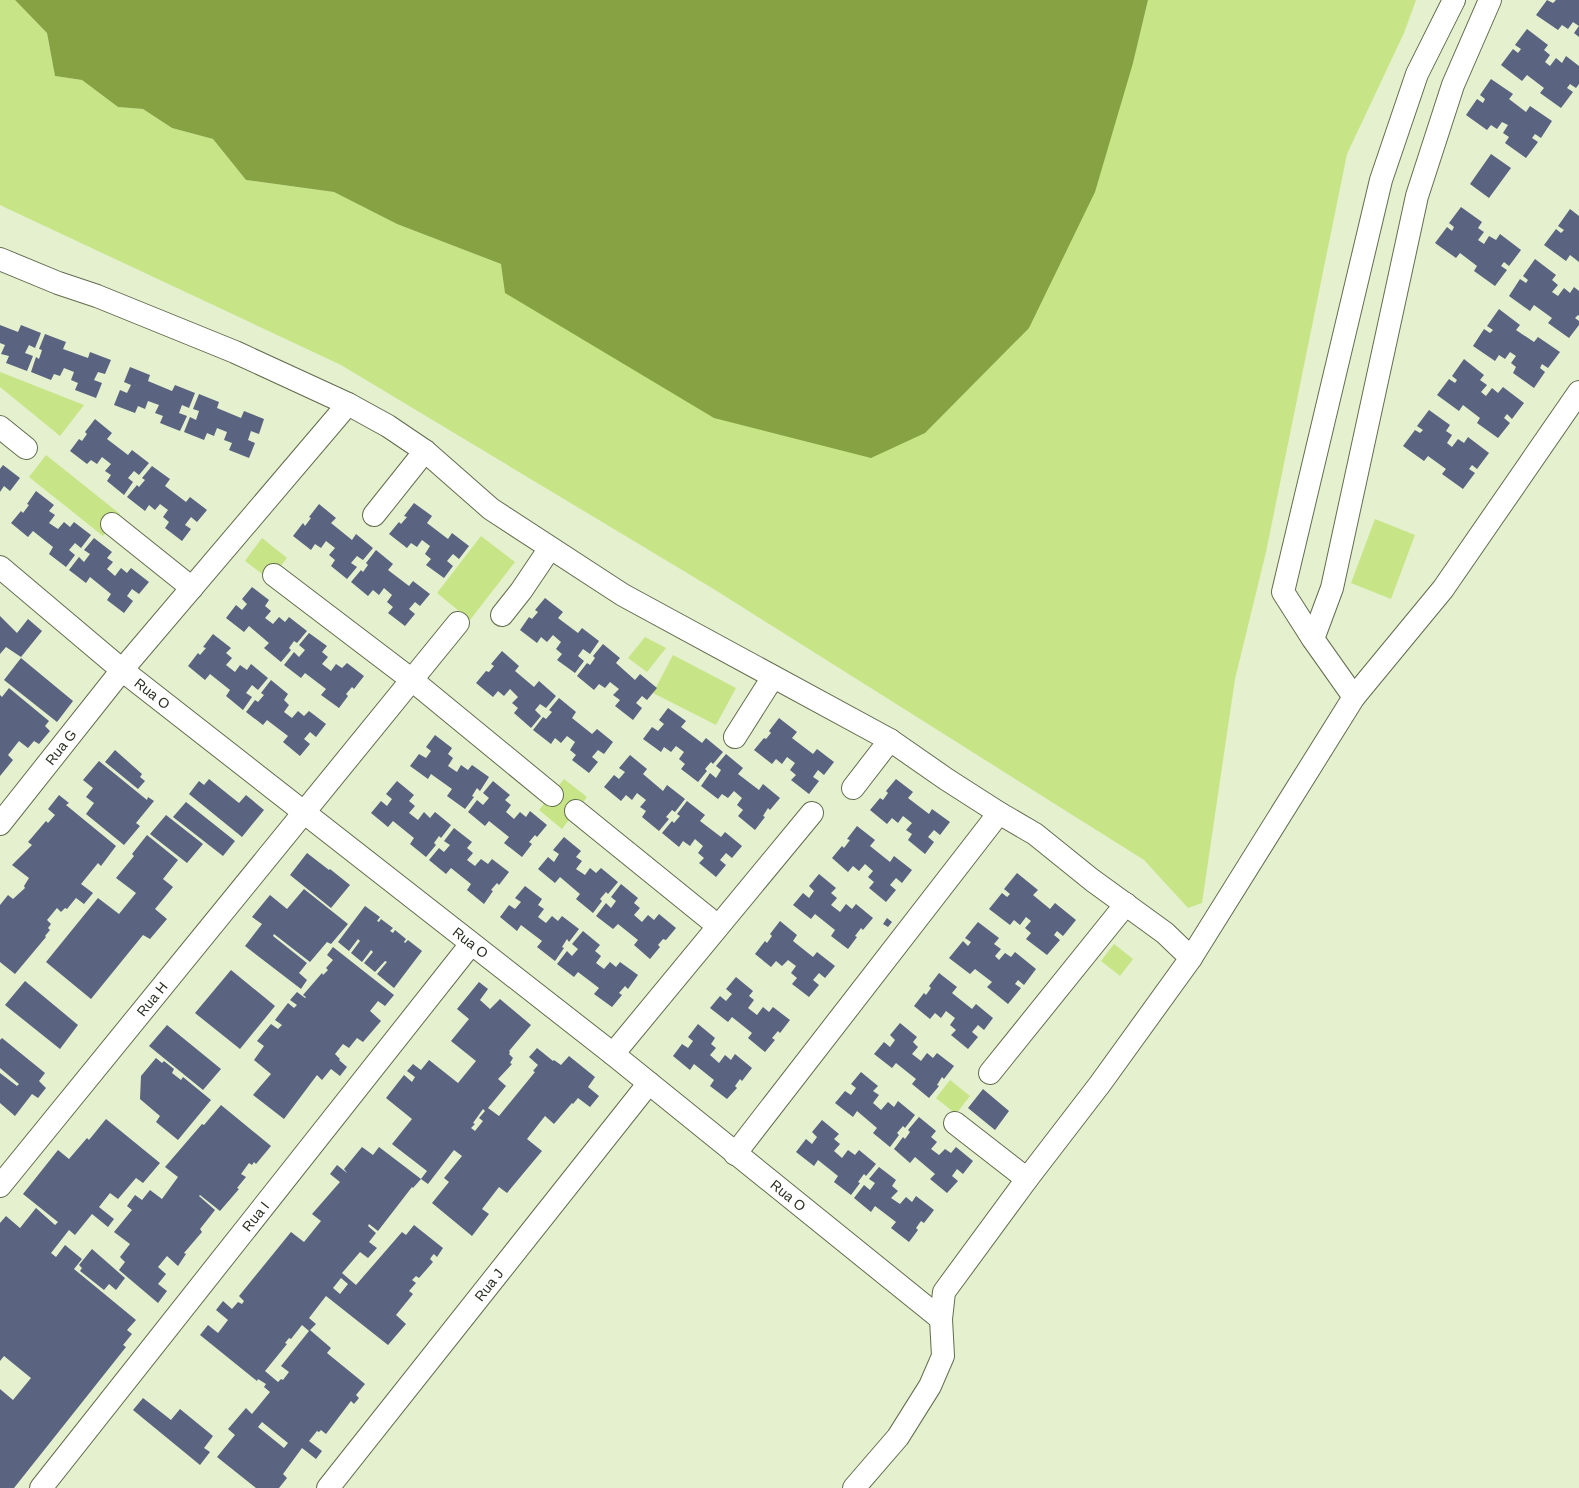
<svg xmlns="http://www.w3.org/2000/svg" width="1579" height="1488" font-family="Helvetica,sans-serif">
<rect width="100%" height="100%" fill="#e4f0ce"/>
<path fill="#c7e587" d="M0 0H15L47 33 55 76 82 80 118 107 143 109 172 128 213 139 246 180 334 192 397 224 501 264 1133 63 1148 0H1416L1404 33 1347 154 1266 552 1235 679 1202 903 1188 908 1144 860 712 588 341 365 0 205Z
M0 372 84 405 60 436 0 387Z
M46 455 120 514 103 536 29 477Z
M1375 519 1415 535 1391 599 1351 583Z
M481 536 515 562 470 620 437 593Z
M262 538 287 558 270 580 245 561Z
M645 637 666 648 647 672 628 658Z
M673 655 736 688 716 725 653 693Z
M564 779 587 797 562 829 539 810Z
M1114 944 1133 959 1120 976 1101 961Z
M950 1080 970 1096 956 1114 936 1098Z"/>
<path fill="#86a243" d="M15 0H1148L1133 63 1095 192 1029 328 925 433 871 458 714 418 505 293 501 264 397 224 334 192 246 180 213 139 172 128 143 109 118 107 82 80 55 76 47 33Z"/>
<path fill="#5a6380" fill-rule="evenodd" d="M1547 0 1553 3 1556 0H1579V37L1574 33 1579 26 1573 22 1568 29 1562 25 1558 30 1536 15Z
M1527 29 1548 45 1544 50 1550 55 1545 62 1550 66 1556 58 1562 63 1566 56 1579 66V84L1576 88 1570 84 1567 88 1573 92 1561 108 1540 93 1544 88 1527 75 1522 81 1501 65 1513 49 1518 53 1521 49 1515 45Z
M1491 79 1513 94 1509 99 1526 112 1530 106 1552 121 1541 138 1535 134 1532 138 1538 142 1526 158 1505 143 1509 137 1503 133 1508 125 1502 122 1497 129 1491 125 1487 130 1466 115 1477 99 1483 103 1485 99 1480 95Z
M1491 154 1511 168 1489 198 1470 184Z
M1461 207 1482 222 1478 228 1484 232 1478 240 1484 244 1489 236 1496 240 1500 234 1521 250 1509 266 1504 262 1501 266 1507 270 1495 286 1474 271 1477 266 1460 253 1456 258 1435 243 1447 227 1452 231 1454 227 1449 223Z
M1570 209 1579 216V262L1570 255 1566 261 1544 245 1556 229 1561 233 1564 230 1558 226Z
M1535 259 1556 275 1552 280 1558 285 1552 292 1558 296 1564 288 1570 293 1574 287 1579 291V316L1578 315 1575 318 1579 321V325L1569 338 1548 323 1552 318 1534 305 1530 311 1509 296 1520 279 1526 283 1528 280 1523 276Z
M1499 309 1520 325 1516 330 1534 342 1538 337 1560 352 1548 368 1542 364 1540 368 1545 372 1534 388 1513 373 1516 367 1511 363 1516 356 1510 352 1505 359 1499 355 1495 361 1473 346 1484 329 1490 333 1493 330 1487 326Z
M0 325 18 332 21 325 41 333 35 348 29 345 25 353 33 356 27 371 6 363 9 356 1 354 5 345 0 343Z
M45 334 66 342 63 349 88 358 90 352 111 360 105 374 98 372 94 380 102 383 96 398 75 390 78 383 71 380 74 372 64 368 60 376 54 374 51 380 31 372 36 357 39 359 42 350 39 349Z
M1464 359 1484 375 1480 380 1487 385 1481 392 1486 396 1492 388 1498 393 1503 387 1524 403 1512 419 1507 414 1504 418 1510 423 1498 438 1477 423 1480 418 1463 405 1459 411 1437 395 1449 379 1455 383 1457 380 1452 376Z
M130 367 150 375 148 381 172 391 175 385 195 393 189 408 182 405 179 413 187 416 180 431 160 423 163 416 155 413 159 405 148 401 145 409 138 406 135 413 114 405 120 390 127 393 131 385 124 382Z
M199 394 219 402 217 408 241 418 244 411 264 419 259 434 251 431 248 440 255 443 249 458 229 450 232 443 224 440 227 432 217 428 214 436 207 433 204 440 184 432 190 417 196 420 199 411 193 409Z
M1429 410 1450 425 1446 431 1452 435 1447 443 1452 447 1458 439 1464 443 1468 437 1489 453 1477 469 1472 465 1469 469 1475 473 1463 489 1442 474 1446 469 1428 456 1424 461 1403 446 1415 430 1420 433 1423 430 1417 426Z
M95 419 112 433 107 439 128 455 132 450 149 463 139 475 134 471 128 478 133 482 124 495 107 481 111 475 105 471 111 464 102 457 97 464 91 460 87 464 70 451 79 439 82 441 87 434 85 432Z
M3 465 20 478 10 491 4 486 0 492V469Z
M152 466 170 479 165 486 186 502 190 497 207 510 197 522 191 517 185 525 191 529 182 541 165 528 169 522 163 517 168 510 160 504 155 510 149 505 145 511 127 497 137 485 139 487 145 480 142 478Z
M36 491 54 505 49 511 55 515 49 523 58 529 64 522 70 527 74 522 91 535 81 548 75 543 69 550 75 555 66 567 49 554 53 547 33 531 28 537 11 523 21 511 23 513 29 505 27 504Z
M414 503 432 516 427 523 448 539 452 533 469 546 459 559 453 554 447 561 453 566 444 578 426 565 431 559 425 554 430 546 422 540 417 547 411 543 407 548 389 534 399 522 401 524 407 517 404 516Z
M319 504 336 518 331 523 352 540 356 534 373 548 363 560 357 556 351 563 357 567 347 579 331 566 335 560 329 555 335 548 326 541 321 548 315 544 311 550 293 536 303 523 305 526 311 518 309 517Z
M94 538 112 552 107 558 113 562 107 569 115 576 121 568 127 573 131 568 149 582 139 594 132 589 127 596 133 601 124 613 107 600 111 594 90 577 86 583 69 570 79 557 84 562 90 554 84 550Z
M376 550 393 564 388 570 409 586 413 581 430 594 420 606 415 602 409 609 415 614 405 626 388 613 393 607 387 602 392 595 384 588 379 595 373 590 368 596 351 582 361 570 363 572 368 565 366 563Z
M252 587 269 600 265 606 271 611 265 618 273 624 279 617 285 622 289 617 307 631 297 643 294 641 289 648 291 650 281 662 264 648 269 643 249 626 244 632 226 618 236 605 242 610 247 604 242 599Z
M545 598 563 612 558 618 578 633 582 628 599 641 590 654 583 649 578 656 584 661 575 673 557 660 562 654 556 649 561 642 553 635 547 642 541 637 537 643 520 630 529 617 532 619 538 612 535 610Z
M0 616 17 633 28 619 42 631 21 657 6 647 0 654Z
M309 633 327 646 322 652 328 657 322 664 331 671 336 664 342 668 347 663 364 676 354 689 352 687 346 694 348 696 339 708 321 695 326 689 305 673 301 678 284 665 294 652 299 657 305 650 299 645Z
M213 634 231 648 226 653 232 658 226 665 235 672 240 665 247 670 251 664 268 678 258 690 252 685 246 693 252 697 243 710 226 696 230 690 210 674 205 680 188 666 198 653 200 655 206 648 203 647Z
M603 644 620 658 616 663 635 680 640 674 657 688 647 700 642 696 636 703 642 708 633 720 615 706 620 700 613 695 619 689 610 682 605 688 599 684 594 690 577 676 587 663 590 665 595 658 593 656Z
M502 651 519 666 515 671 534 687 539 681 556 696 546 708 540 704 535 710 541 716 531 728 514 713 518 708 512 703 518 697 510 689 504 696 498 691 493 697 476 683 486 671 489 672 494 666 491 664Z
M21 658 73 701 57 722 4 680Z
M271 680 288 694 284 700 289 705 284 712 292 718 298 711 304 716 309 711 326 724 316 737 310 732 304 739 310 744 300 756 283 742 288 736 267 720 263 725 246 712 255 700 258 702 264 695 261 693Z
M9 688 49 721 45 726 50 731 39 744 34 741 28 748 19 741 8 755 13 760 0 776V695L2 697Z
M559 698 576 712 572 718 592 734 597 729 613 742 604 754 598 750 592 757 598 762 589 773 572 760 576 755 570 750 575 742 567 736 561 743 555 738 551 744 533 730 543 717 546 719 552 712 549 710Z
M668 708 686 721 681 727 702 743 706 738 723 752 713 764 711 762 705 769 707 771 698 782 681 769 685 764 679 759 684 752 676 746 671 752 664 747 661 752 643 739 652 727 658 731 664 724 659 720Z
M779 718 797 732 792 738 813 754 817 749 834 762 824 775 818 770 813 777 819 781 809 794 791 780 796 775 790 770 795 763 787 757 782 764 776 759 772 764 754 750 764 738 766 739 771 733 769 731Z
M435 735 452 748 448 754 453 758 448 766 457 772 461 765 468 770 472 765 489 777 480 791 477 788 472 796 474 797 465 809 447 796 452 789 431 774 428 779 410 766 419 754 426 758 431 751 426 747Z
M115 750 142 774 140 777 145 781 138 789 105 762Z
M726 754 743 768 738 774 759 790 763 784 780 798 770 810 768 808 763 816 765 817 755 830 738 816 743 810 737 805 742 798 734 791 728 798 722 794 718 799 701 786 710 773 716 778 721 770 716 766Z
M630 755 647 769 643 774 663 791 667 785 685 799 675 812 672 810 666 817 669 819 659 831 642 817 646 811 640 807 646 800 637 793 632 800 626 795 621 801 604 787 614 775 619 779 625 772 619 768Z
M99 761 147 800 148 797 154 801 136 823 140 826 124 845 86 814 94 803 86 797 93 788 83 780Z
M209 779 239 803 246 795 264 810 242 837 189 794 199 781 204 785Z
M896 779 913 792 908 798 929 814 932 809 950 822 940 835 934 830 928 837 934 842 925 854 908 840 912 834 906 830 912 823 903 816 898 823 892 818 887 824 870 810 880 798 883 800 888 793 886 791Z
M397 781 414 795 409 801 415 806 409 813 418 820 424 812 430 818 435 812 451 825 441 838 439 836 434 843 436 845 426 857 410 844 414 838 393 821 388 827 371 813 381 801 387 806 392 799 386 794Z
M493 781 510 795 505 800 511 805 506 812 514 819 520 812 526 817 530 811 547 825 537 837 535 835 529 842 532 844 522 857 504 843 509 837 489 821 485 826 468 812 477 800 483 805 489 798 483 793Z
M59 795 69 803 66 805 116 846 101 866 98 863 81 884 93 893 84 904 76 898 67 909 65 908 61 912 57 908 47 920 51 924 48 928 50 930 45 936 46 937 15 974 0 962V905L8 895 13 899 25 888 24 886 29 878 12 865 32 845 28 842 46 821 48 823 55 815 48 809Z
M687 801 705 815 700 821 721 837 725 832 742 846 732 858 726 853 720 860 726 865 716 877 699 863 704 858 698 853 703 846 695 839 690 846 683 841 679 847 662 833 672 821 674 823 680 816 677 814Z
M186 802 235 841 223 856 173 817Z
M166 815 203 844 187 863 150 834Z
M857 826 875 840 870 846 890 862 894 856 912 870 902 883 896 878 890 885 896 890 886 902 869 888 874 882 868 877 873 871 865 864 859 871 853 866 848 872 832 858 842 846 844 848 850 840 847 839Z
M454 828 472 842 467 848 473 853 467 860 475 866 481 859 488 864 492 859 509 872 499 885 497 883 491 890 493 891 484 904 467 890 471 884 451 868 446 874 429 860 439 848 444 852 450 845 444 841Z
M147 835 178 860 163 879 173 887 155 909 167 919 150 939 143 935 91 999 46 962 98 898 119 914 136 893 116 878 134 856 132 854Z
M564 837 581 851 576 857 582 861 576 869 585 875 590 868 596 873 601 868 618 882 608 894 606 892 600 899 602 901 593 913 576 899 580 894 560 877 555 883 538 869 548 857 554 862 559 854 553 850Z
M307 853 329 870 330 869 350 885 331 908 290 875Z
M1017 873 1038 890 1033 895 1050 909 1055 903 1076 920 1063 936 1057 931 1054 935 1060 940 1047 955 1026 939 1031 933 1025 928 1031 921 1026 917 1020 925 1014 920 1010 925 989 909 1002 893 1007 897 1010 894 1004 889Z
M819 874 836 888 831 893 837 898 831 905 840 912 846 904 852 909 856 904 873 918 863 930 861 928 855 936 857 937 848 949 831 936 835 930 815 914 811 919 793 905 803 893 809 898 814 891 809 886Z
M621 884 638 898 634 903 640 908 634 915 642 922 648 915 654 920 659 914 676 928 666 940 663 939 658 945 660 947 650 959 634 945 638 940 618 924 613 929 596 916 606 903 611 908 616 901 611 897Z
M525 886 542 899 538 905 544 909 538 917 546 923 552 916 558 921 562 916 579 929 569 942 567 939 562 947 564 948 555 961 537 947 542 941 521 925 517 931 500 917 509 905 515 909 521 902 515 898Z
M304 889 348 924 331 944 327 942 310 962 274 934 273 936 307 963 299 973 307 980 301 989 245 946 262 924 252 917 270 895 287 909Z
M365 906 380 917 377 921 379 922 381 919 393 928 390 931 393 933 395 930 406 939 404 942 405 943 408 940 422 951 394 988 377 974 387 962 385 961 375 972 364 963 373 952 371 950 362 962 351 953 360 941 358 939 349 951 338 942Z
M887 918 892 922 888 927 883 924Z
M780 921 797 935 793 941 813 957 817 952 835 966 825 978 819 973 813 980 819 985 809 997 792 984 797 978 791 973 796 966 788 960 782 966 776 961 771 967 755 954 765 941 767 943 772 936 770 934Z
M978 922 999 938 994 944 1001 949 995 956 999 960 1005 953 1011 957 1015 952 1036 969 1024 985 1018 980 1015 984 1021 988 1008 1004 987 987 992 982 975 969 970 974 949 958 963 941 968 946 971 942 965 938Z
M583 931 600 945 595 951 601 956 596 963 604 969 610 962 616 967 620 962 638 975 628 989 625 986 619 993 622 995 612 1007 594 994 599 988 578 972 574 977 557 964 567 951 572 956 578 949 572 944Z
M333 947 394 995 385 1006 378 1001 370 1011 381 1021 363 1042 357 1038 349 1048 343 1044 335 1054 340 1059 339 1060 347 1067 340 1076 331 1069 322 1080 317 1075 284 1119 253 1095 271 1074 254 1060 264 1046 257 1041 271 1024 278 1029 282 1025 275 1020 288 1003 294 1008 297 1005 290 1000 297 992 305 998 306 997 303 995 322 973 323 975 328 970 326 968 333 960 327 955Z
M231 970 275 1006 240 1049 195 1013Z
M939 973 957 987 952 993 972 1009 976 1004 993 1018 984 1030 978 1025 972 1032 978 1037 968 1049 951 1035 956 1030 950 1025 955 1018 946 1011 941 1018 935 1013 930 1019 914 1006 924 993 926 995 931 988 929 986Z
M736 977 753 991 749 996 754 1000 748 1008 757 1015 763 1007 769 1012 773 1007 790 1020 780 1033 778 1031 772 1038 775 1040 765 1052 748 1038 752 1033 732 1017 728 1022 710 1008 720 996 726 1001 732 994 726 989Z
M25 981 78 1025 60 1049 5 1005Z
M479 982 488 989 480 1000 490 1009 500 999 531 1025 509 1051 510 1052 509 1054 513 1058 510 1063 512 1064 498 1079 506 1086 488 1108 499 1116 535 1072 533 1071 538 1065 529 1057 537 1048 553 1061 554 1060 561 1065 569 1056 595 1077 588 1087 599 1096 590 1107 578 1098 573 1104 572 1103 554 1124 545 1116 527 1139 542 1151 507 1193 499 1187 482 1209 489 1214 472 1236 432 1203 449 1182 444 1178 462 1156 454 1150 428 1184 421 1179 427 1171 392 1144 412 1119 386 1098 404 1075 412 1082 415 1077 407 1071 413 1064 421 1070 429 1060 458 1083 476 1061 451 1041 469 1019 457 1009ZM483 1109 485 1111 479 1118 483 1121 475 1131 471 1128 475 1124 473 1123Z
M900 1023 917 1037 913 1042 918 1047 912 1054 921 1061 927 1053 933 1058 937 1053 954 1066 944 1079 942 1077 937 1085 939 1086 929 1098 912 1084 916 1079 896 1063 892 1068 874 1054 884 1042 890 1047 895 1040 890 1035Z
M698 1024 715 1038 711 1044 716 1048 710 1055 719 1063 725 1055 731 1060 735 1054 752 1068 742 1081 740 1079 735 1086 737 1088 727 1099 710 1086 714 1080 694 1064 690 1070 673 1056 682 1044 688 1048 693 1041 688 1037Z
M167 1025 221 1069 203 1090 149 1046Z
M2 1038 45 1073 39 1081 46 1088 38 1098 32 1094 15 1116 0 1103V1073L17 1086 19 1084 0 1068V1040Z
M156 1058 162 1063 164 1061 174 1069 172 1073 181 1080 183 1077 211 1100 178 1140 156 1122 160 1116 140 1099 141 1076Z
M861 1072 878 1086 873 1091 879 1095 873 1103 881 1110 888 1102 894 1107 898 1101 915 1115 905 1128 903 1126 897 1133 899 1135 890 1147 873 1133 877 1128 857 1111 853 1117 835 1103 845 1091 851 1095 856 1088 851 1084Z
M983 1089 1009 1111 995 1130 968 1108Z
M221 1105 271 1146 256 1164 254 1162 252 1165 249 1163 241 1174 246 1177 237 1188 239 1189 220 1211 200 1195 199 1196 215 1210 200 1229 202 1232 184 1253 186 1254 178 1266 167 1256 158 1267 166 1274 158 1284 167 1291 158 1303 119 1270 125 1262 120 1257 130 1244 114 1232 132 1210 127 1206 135 1195 142 1200 150 1190 162 1199 178 1177 165 1167 202 1124 204 1125Z
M919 1117 936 1131 931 1137 937 1142 931 1149 939 1155 945 1149 951 1153 956 1147 973 1161 963 1174 957 1169 952 1176 958 1181 947 1193 930 1179 935 1174 915 1157 910 1163 894 1149 903 1137 905 1139 910 1132 908 1130Z
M106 1119 160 1163 143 1183 136 1178 118 1199 110 1193 99 1207 114 1219 108 1227 92 1214 75 1235 69 1230 51 1253 56 1257 65 1245 82 1259 74 1269 136 1320 127 1330 132 1334 123 1345 126 1347 14 1488H0V1389L13 1400 31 1378 4 1356 0 1361V1223L6 1216 20 1228 36 1208 55 1225 58 1222 23 1194 58 1150 69 1159 87 1138 89 1140Z
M822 1120 839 1134 834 1139 840 1144 834 1151 842 1158 848 1150 855 1155 859 1150 876 1164 866 1176 864 1174 858 1182 860 1183 851 1195 834 1182 838 1176 818 1160 814 1166 796 1152 806 1139 812 1144 817 1137 812 1132Z
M362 1147 373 1155 379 1147 421 1179 413 1188 412 1187 378 1231 369 1224 368 1226 376 1233 369 1242 377 1248 368 1258 360 1252 342 1273 356 1285 402 1232 406 1235 414 1225 443 1248 437 1257 434 1254 432 1256 430 1259 433 1262 419 1278 416 1276 412 1280 416 1283 409 1291 413 1294 396 1315 406 1324 388 1345 326 1296 309 1318 316 1324 310 1330 331 1348 327 1353 365 1384 356 1395 359 1398 354 1404 351 1401 326 1434 321 1430 319 1432 317 1431 309 1441 322 1451 316 1459 302 1448 283 1474 287 1478 279 1488H256L217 1457 235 1435 228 1429 246 1408 252 1414 270 1392 264 1387 266 1384 258 1379 257 1381 200 1335 208 1325 218 1333 228 1320 216 1310 223 1301 232 1309 238 1302 242 1304 244 1301 239 1296 291 1232 304 1242 321 1221 312 1214 340 1182 330 1174 337 1165 347 1173 344 1169ZM341 1278 348 1284 340 1294 333 1288ZM302 1325 309 1331 281 1366 289 1372 283 1380 281 1379 278 1382 265 1371 287 1344 285 1343 289 1338 291 1339ZM262 1422 288 1443 284 1448 258 1427Z
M879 1167 896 1180 892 1186 898 1191 891 1198 900 1204 906 1197 912 1202 916 1196 934 1210 924 1223 921 1221 916 1228 918 1230 909 1242 891 1228 896 1222 875 1206 871 1212 854 1198 864 1185 870 1190 875 1183 869 1179Z
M92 1249 125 1278 116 1290 109 1284 104 1290 80 1271 82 1268 79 1265Z
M143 1398 171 1420 180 1409 213 1436 204 1448 210 1452 200 1465 133 1410Z"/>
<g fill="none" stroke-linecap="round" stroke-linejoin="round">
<defs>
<g id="minor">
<path d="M0 259 58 283 97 296 235 352 348 404 388 426 425 451 491 509 623 595 890 740 946 779 999 813 1035 834 1092 880 1165 933 1191 958 1100 1084 1027 1179 944 1292 941 1319 943 1356 930 1386 898 1437 854 1488"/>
<path d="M0 427 26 448"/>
<path d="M374 515 425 451"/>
<path d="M112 524 192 588"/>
<path id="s1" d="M0 567 122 670 613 1054 941 1319"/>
<path d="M274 575 412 680 552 795"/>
<path d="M502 615 521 591 550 548"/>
<path d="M1313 639 1332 588 1417 196 1453 85 1490 0"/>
<path d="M1354 697 1313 639 1283 592 1381 180 1417 74 1454 0"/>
<path d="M735 737 773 677"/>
<path d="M853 788 890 740"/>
<path d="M576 811 718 926"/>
<path id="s2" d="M0 824 122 670 348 404"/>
<path d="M1191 958 1354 697 1443 589 1579 392"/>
<path d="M613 1054 812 813"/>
<path d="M990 1073 1126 904"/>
<path d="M955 1123 1027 1179"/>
<path d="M735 1154 999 813"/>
<path id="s3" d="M0 1186 458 623"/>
<path id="s4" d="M41 1488 471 944"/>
<path id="s5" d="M328 1488 649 1083"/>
</g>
</defs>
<use href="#minor" stroke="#636d4f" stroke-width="24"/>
<use href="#minor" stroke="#fff" stroke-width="22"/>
</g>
<g text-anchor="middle" stroke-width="5" stroke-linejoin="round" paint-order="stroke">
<g font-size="14" fill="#2b3023" stroke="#fff">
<text dy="5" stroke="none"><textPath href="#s1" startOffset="198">Rua O</textPath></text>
<text dy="5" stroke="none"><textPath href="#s2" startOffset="98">Rua G</textPath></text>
<text dy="5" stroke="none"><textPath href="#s1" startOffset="602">Rua O</textPath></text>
<text dy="5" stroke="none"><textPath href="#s3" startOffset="241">Rua H</textPath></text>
<text dy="5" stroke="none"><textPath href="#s1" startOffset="1008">Rua O</textPath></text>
<text dy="5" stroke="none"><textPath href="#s4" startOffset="346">Rua I</textPath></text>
<text dy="5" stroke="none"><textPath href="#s5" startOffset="259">Rua J</textPath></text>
</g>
</g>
</svg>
